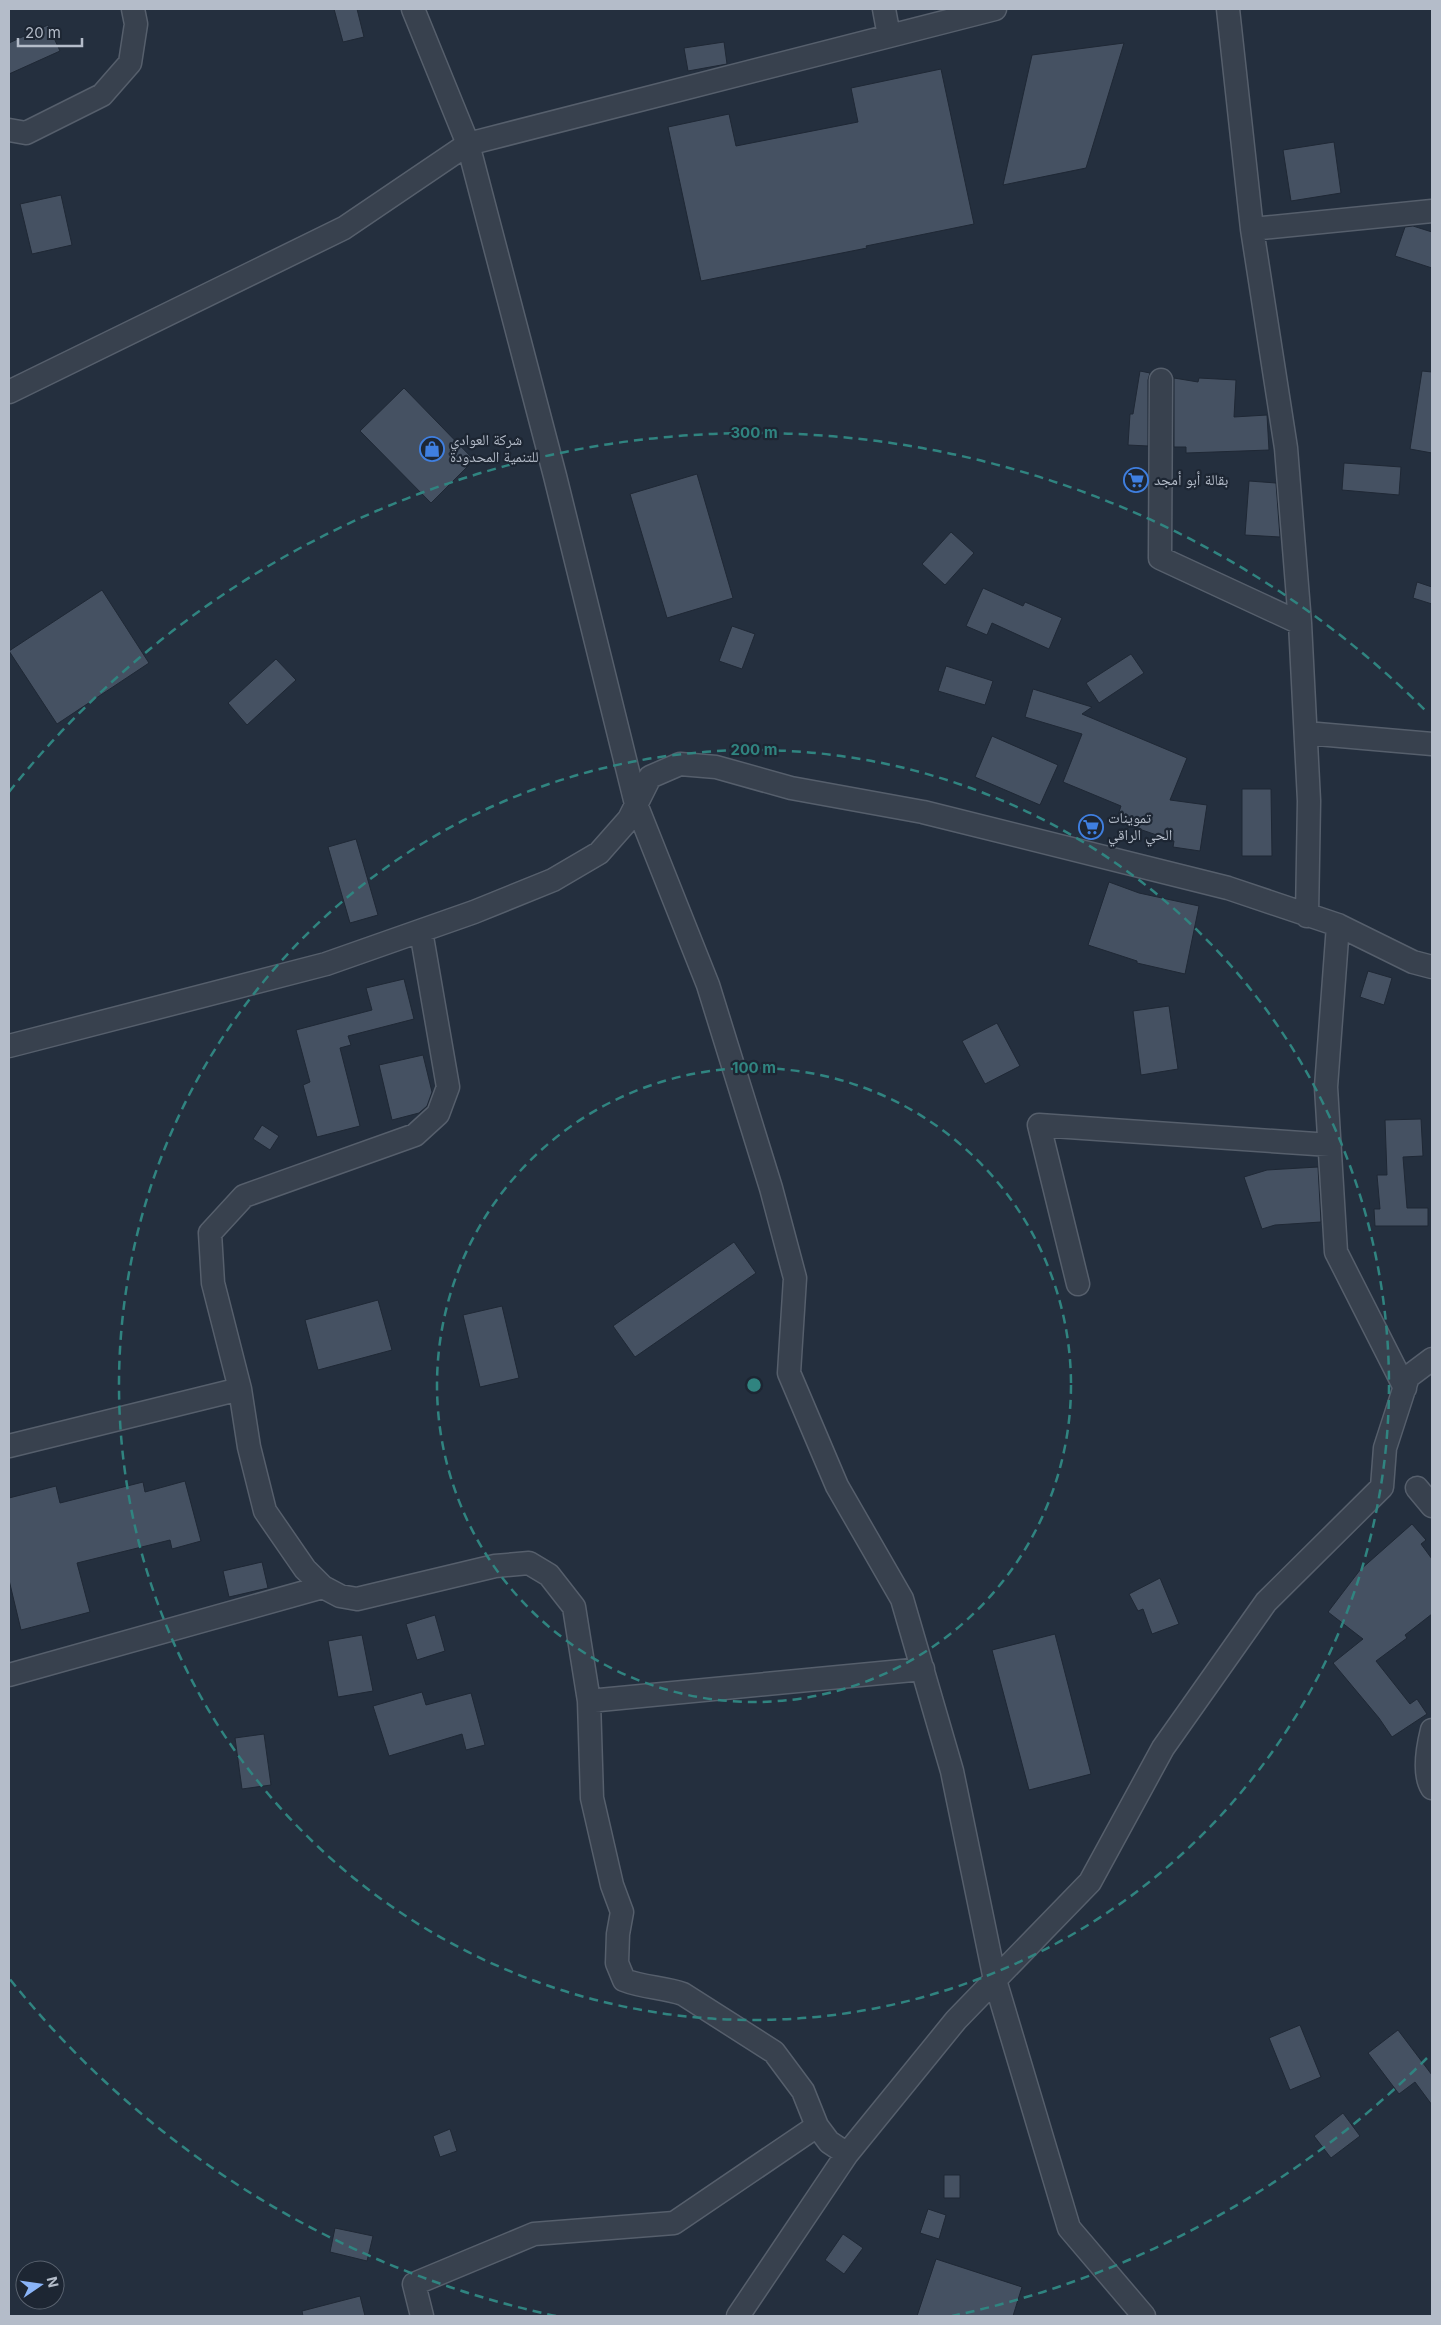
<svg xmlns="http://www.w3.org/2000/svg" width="1441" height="2325" font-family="Inter,'Noto Naskh Arabic',sans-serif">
<rect width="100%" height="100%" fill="#242f3e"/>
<path fill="#455162" stroke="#1f2835" d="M334 9H357L364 37 343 42Z
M48 25 60 51 9 74V43Z
M724 42 727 64 688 71 684 48Z
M1124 43 1086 168 1003 185 1032 55Z
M941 69 974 224 866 246 867 248 701 281 668 127 729 114 736 146 858 122 851 88Z
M1334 142 1341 193 1291 201 1283 150Z
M61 195 72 245 32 254 20 204Z
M1413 226 1432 232V268L1395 256 1405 227Z
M1140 371 1150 373 1148 380V446L1128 445 1130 414H1133Z
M1422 371 1432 372V453L1410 449Z
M1174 378 1198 382 1199 378 1236 380 1234 417 1267 415 1269 450 1186 453V447H1174Z
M404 388 474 460 431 503 360 431Z
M1344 463 1401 467 1399 495 1342 490Z
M697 474 733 598 667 618 630 494Z
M1249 481 1276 483 1280 537 1245 535Z
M951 532 974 553 945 585 922 564Z
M1417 582 1432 587V604L1413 598Z
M983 588 1023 606 1025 602 1062 618 1049 649 992 623 987 635 966 626Z
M102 590 149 663 57 724 9 651Z
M732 626 755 634 742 669 719 661Z
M1131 654 1144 673 1099 703 1086 683Z
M276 659 296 680 247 725 228 703Z
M946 666 993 681 985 705 938 691Z
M1033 689 1092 707 1082 714 1187 758 1170 800 1207 805 1200 851 1173 847 1174 841 1116 821 1121 806 1063 782 1082 734 1025 717Z
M992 736 1058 765 1040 805 975 777Z
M1242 789H1271L1272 856H1242Z
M356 839 378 915 350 923 328 847Z
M1109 882 1139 893 1199 906 1185 974 1137 963V961L1088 945Z
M1368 971 1392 978 1384 1005 1360 997Z
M404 979 414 1019 348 1036 351 1045 340 1048 360 1126 317 1137 303 1085 310 1082 296 1030 372 1010 366 988Z
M1169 1006 1178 1069 1141 1075 1133 1011Z
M997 1023 1020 1066 985 1084 962 1041Z
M423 1055 432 1092 427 1106 419 1113 392 1120 379 1065Z
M1421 1119 1423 1156 1403 1157 1407 1208H1428V1226H1375L1374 1209H1380L1377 1175H1387L1385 1120Z
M262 1125 279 1136 270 1150 253 1139Z
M1318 1167 1321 1222 1275 1225 1262 1229 1244 1177 1267 1170Z
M734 1242 756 1273 635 1357 613 1326Z
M378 1300 392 1350 318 1370 305 1320Z
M502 1306 519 1378 480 1387 463 1315Z
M185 1481 201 1541 172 1549 170 1540 77 1563 90 1612 21 1630 9 1580V1498L56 1486 60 1503 143 1482 145 1492Z
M1412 1524 1426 1540 1421 1544 1432 1559V1614L1405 1635 1407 1638 1376 1661 1410 1704 1417 1699 1427 1714 1392 1737 1379 1718 1333 1663 1363 1639 1328 1612 1360 1570Z
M262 1562 268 1588 229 1597 223 1571Z
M1160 1578 1179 1624 1152 1634 1143 1609 1138 1611 1129 1594Z
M435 1615 445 1651 417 1660 406 1624Z
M1055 1634 1091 1774 1029 1790 992 1650Z
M362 1635 373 1691 338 1697 328 1641Z
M422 1692 426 1705 471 1693 485 1745 466 1750 462 1734 389 1756 373 1706Z
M264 1734 271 1785 242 1789 235 1738Z
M1300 2025 1321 2077 1290 2090 1269 2038Z
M1398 2030 1432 2075V2105L1415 2082 1399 2094 1368 2053Z
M1343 2113 1360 2136 1331 2158 1314 2136Z
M450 2129 457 2151 440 2157 433 2136Z
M944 2175H960V2198H944Z
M928 2209 946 2215 939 2239 920 2233Z
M335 2228 373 2236 367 2261 330 2252Z
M843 2234 863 2248 844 2274 825 2260Z
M936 2259 1022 2287 1013 2316H917Z
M360 2296 365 2316H303L302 2311Z"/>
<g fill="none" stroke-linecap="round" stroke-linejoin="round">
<defs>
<path id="minor" d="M413 9 468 144 555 476 636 804 708 985 771 1188 795 1278 789 1373 837 1486 902 1599 952 1771 995 1980 1069 2228 1144 2316
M884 9 889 36
M1228 9 1252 229 1286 448 1300 623 1309 801 1307 916
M9 130 26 133 102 95 130 63 136 24 133 9
M1252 229 1432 211
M1161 380 1160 558 1300 623
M9 392 344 228 468 144 995 9
M1306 733 1432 744
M1338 925 1326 1087 1336 1252 1405 1388
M421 931 448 1087 438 1114 415 1135 244 1196 210 1233 213 1283 240 1389 249 1447 265 1511 305 1569 323 1587 340 1596 357 1599 495 1566 529 1563 549 1575 574 1607 589 1701 592 1798 612 1885 622 1912 618 1934 617 1963 624 1980C644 1988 664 1987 683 1994L774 2052 803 2091 817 2126 829 2142 847 2154
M9 1046 326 964 474 912 553 880 599 853 629 819 650 777 680 764 716 767 791 788 923 812 1228 888 1338 925 1413 962 1432 967
M1078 1284 1039 1125 1330 1145
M9 1446 240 1389
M1417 1488 1432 1506
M9 1675 323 1587
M589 1701 923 1669
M1432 1730C1428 1746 1423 1774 1432 1788
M422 2316 414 2284 534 2234 674 2223 817 2126
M738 2316 847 2154 956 2020 1090 1882 1163 1748 1266 1602 1382 1487 1385 1448 1408 1377 1432 1359"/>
</defs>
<use href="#minor" stroke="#565f6c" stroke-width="25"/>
<use href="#minor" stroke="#38414e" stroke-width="22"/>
</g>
<g fill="none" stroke="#308480" stroke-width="2.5" stroke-dasharray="9 6">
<circle cx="754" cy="1385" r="317"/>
<circle cx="754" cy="1385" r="635"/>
<path d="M1427 2058A952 952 0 0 1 952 2316M556 2316A952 952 0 0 1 9 1978M9 792A952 952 0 0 1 1427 712"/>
</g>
<defs>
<symbol id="shop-ring" viewBox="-11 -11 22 22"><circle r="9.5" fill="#1d2633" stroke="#3f7fe0" stroke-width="1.5"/><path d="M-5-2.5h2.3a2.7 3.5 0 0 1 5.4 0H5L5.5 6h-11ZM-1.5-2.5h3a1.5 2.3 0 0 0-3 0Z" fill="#3f7fe0"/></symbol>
<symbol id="supermarket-ring" viewBox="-11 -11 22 22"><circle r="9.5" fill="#1d2633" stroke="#3f7fe0" stroke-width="1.5"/><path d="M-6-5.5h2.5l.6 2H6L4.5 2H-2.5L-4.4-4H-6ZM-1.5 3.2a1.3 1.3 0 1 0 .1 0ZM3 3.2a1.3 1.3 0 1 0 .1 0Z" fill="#3f7fe0"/></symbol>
</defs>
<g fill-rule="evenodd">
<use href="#shop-ring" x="418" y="435" width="28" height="28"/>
<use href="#supermarket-ring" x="1122" y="466" width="28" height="28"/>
<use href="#supermarket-ring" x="1077" y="813" width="28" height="28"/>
</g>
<g text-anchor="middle" stroke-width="4.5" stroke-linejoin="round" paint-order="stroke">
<g font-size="15" fill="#b4bcc9" stroke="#1d2633" text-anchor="start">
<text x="450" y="445">شركة العوادي<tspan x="450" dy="17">للتنمية المحدودة</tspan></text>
<text x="1154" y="485">بقالة أبو أمجد</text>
<text x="1108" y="823">تموينات<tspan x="1108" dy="17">الحي الراقي</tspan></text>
</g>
</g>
<circle cx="754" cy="1385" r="8" fill="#308480" stroke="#1d2633" stroke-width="2.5"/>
<g font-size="15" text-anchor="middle" font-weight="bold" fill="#308480" stroke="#1d2633" stroke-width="4.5" stroke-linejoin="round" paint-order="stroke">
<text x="754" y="438">300 m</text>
<text x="754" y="755">200 m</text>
<text x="754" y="1073">100 m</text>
</g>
<rect width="1441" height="2325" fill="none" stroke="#b4bcc9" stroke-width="20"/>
<g transform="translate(40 2285) rotate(77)"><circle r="24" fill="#1d2633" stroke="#59626f"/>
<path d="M0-4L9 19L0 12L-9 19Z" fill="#8ab4f8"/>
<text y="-8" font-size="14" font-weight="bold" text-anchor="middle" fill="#b4bcc9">N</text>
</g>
<path d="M18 38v8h64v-8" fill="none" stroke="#b4bcc9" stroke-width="2.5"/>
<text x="25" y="38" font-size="15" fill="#b4bcc9" stroke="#1d2633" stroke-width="4" paint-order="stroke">20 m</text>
</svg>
